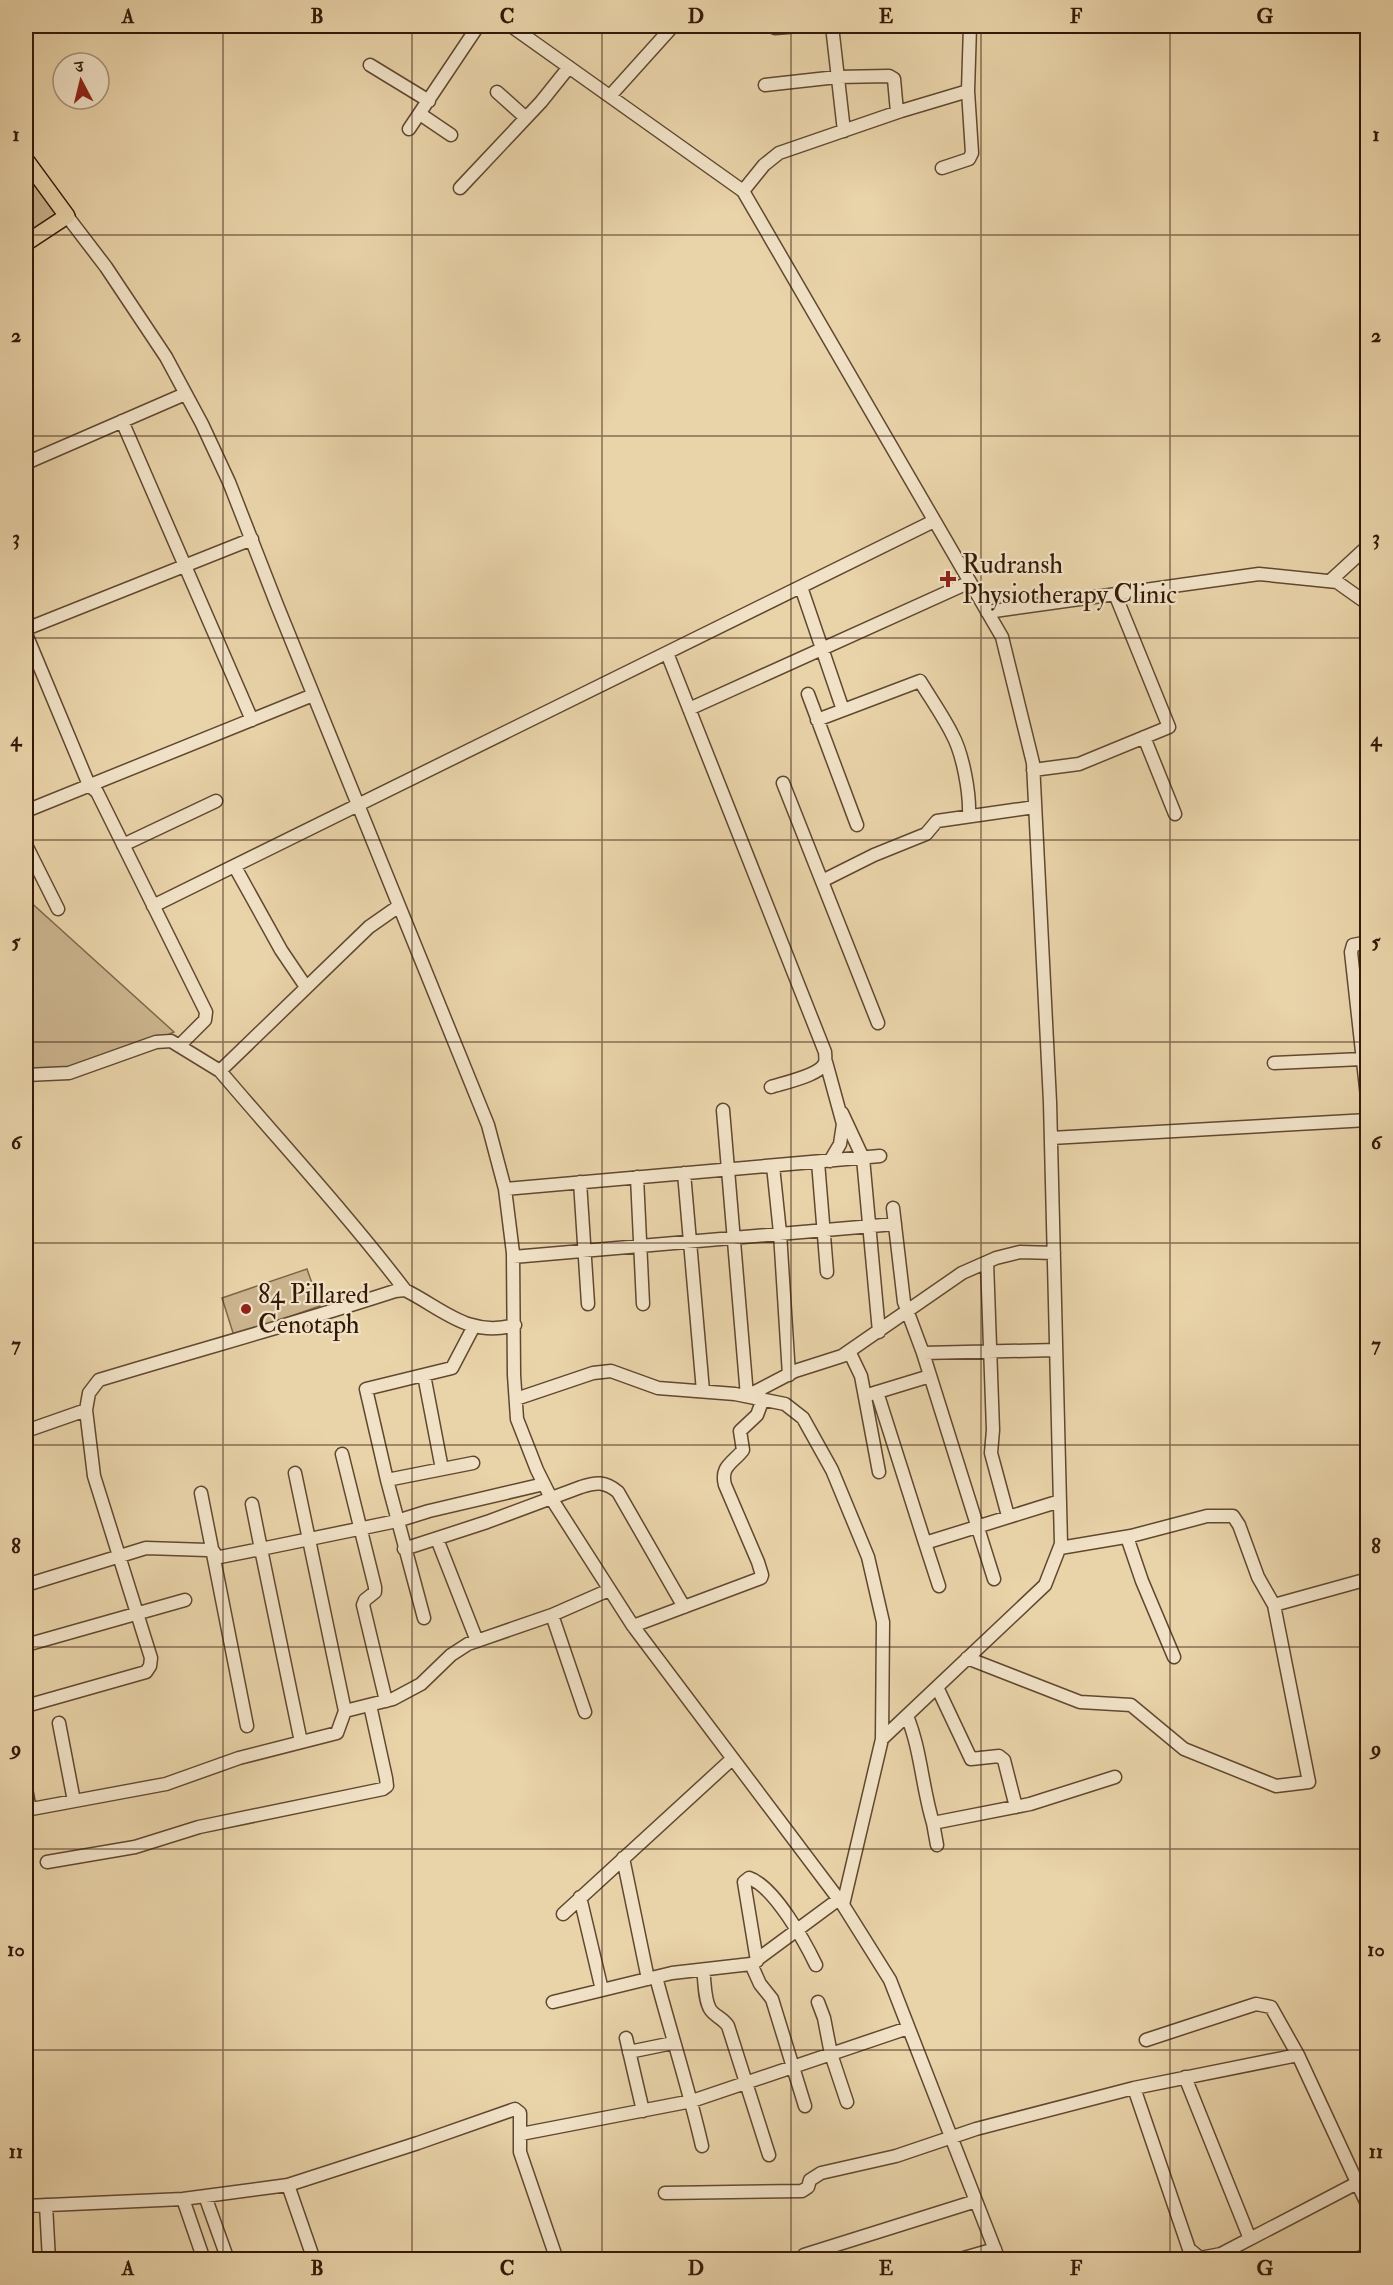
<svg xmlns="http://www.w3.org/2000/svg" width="1393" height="2285" font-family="'IM FELL Double Pica','Noto Serif Devanagari',serif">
<rect width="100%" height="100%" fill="#e9d3a9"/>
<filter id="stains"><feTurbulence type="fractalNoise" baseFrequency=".00333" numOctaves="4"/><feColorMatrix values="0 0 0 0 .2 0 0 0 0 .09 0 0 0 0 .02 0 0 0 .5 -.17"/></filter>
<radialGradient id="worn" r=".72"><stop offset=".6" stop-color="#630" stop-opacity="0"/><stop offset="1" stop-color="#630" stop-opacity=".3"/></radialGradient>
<path fill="#cab38d" stroke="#7e664a" stroke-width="1.5" d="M26 160 67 216 26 242Z
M26 898 174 1032 117 1058 56 1075 26 1074Z
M307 1269 320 1306 234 1336 222 1298Z"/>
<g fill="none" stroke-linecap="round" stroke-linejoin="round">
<defs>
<path id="minor" d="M511 26 743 191 1002 637 1033 763 1050 1102 1061 1544 1045 1585 882 1739 843 1905
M832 26 844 131
M775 28 799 26
M370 65 429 101
M765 85 837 77 889 76 894 79 897 112
M497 92 526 118
M610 96 673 26
M420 114 451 135
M409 129 478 26
M942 168 969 159 972 153 968 91
M460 188 541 102 569 67
M743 191 764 165 779 153 901 111 968 91 970 26
M67 216 106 267 166 357 202 424 229 482 277 605 488 1125 505 1189 513 1253 514 1375 517 1419 537 1470 551 1498 633 1626 843 1905 890 1980 999 2260
M122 421 252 720
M26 463 185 394
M1330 581 1368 546
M801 587 843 710
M987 612 1259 574 1337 582 1368 604
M26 629 252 539
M26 634 89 785 97 792 206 1012 205 1020 179 1046
M667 653 825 1052C825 1053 826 1061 825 1062 822 1075 783 1083 771 1087
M808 694 857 825
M689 709 970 582
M817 720 920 681C931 699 943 716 952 734 963 754 970 793 969 816
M1144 737 1175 814
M1033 770 1079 764 1169 727 1115 594
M783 783 878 1023
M26 811 313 695
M26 845 58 909
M123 845 216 801
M235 867 281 950 306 987
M822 881 874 855 926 834 937 821 1035 807
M153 906 934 521
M1368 942 1353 945 1351 952 1368 1106
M826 1062 843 1124 840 1144 830 1161
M1274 1063 1362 1059
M220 1071C282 1144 347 1214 405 1290
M26 1075 69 1073 156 1042 171 1041 220 1071 369 927 399 906
M723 1110 747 1396 795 1371 842 1356 962 1273 996 1258 1020 1252 1054 1253
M842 1113 863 1158 879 1332
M1051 1138 1368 1120
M818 1162 827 1272
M773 1166 780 1233 789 1375
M684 1173 703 1391
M637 1177 643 1304
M580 1182 588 1304
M505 1189 880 1156
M893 1208 904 1302 923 1353 994 1579
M513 1257 895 1224
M987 1262 993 1430 991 1453 1008 1516
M849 1351 861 1376 879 1472
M923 1353 1056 1350
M424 1375 442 1469
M877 1392 925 1543 1060 1501
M871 1394 930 1376
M516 1399 593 1373 611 1371 658 1388 735 1394 785 1404 803 1418 832 1470 868 1557 883 1622 882 1739
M26 1431 86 1410
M342 1454 375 1587V1592L365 1600 363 1605 386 1701
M387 1480 473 1463
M201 1493 247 1726
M1127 1537 1142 1581 1174 1657
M437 1539 477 1641
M925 1543 939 1586
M404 1549 487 1522 581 1487C596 1482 605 1481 618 1492L684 1607
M215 1558 261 1549 252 1504
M26 1585 146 1548 207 1550 214 1552
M1274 1605 1368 1579
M552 1615 585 1712
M424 1618 387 1480 366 1389 452 1368 474 1326
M633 1626 761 1578 762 1575 758 1562 725 1485C720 1466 733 1463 743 1450L740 1431 757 1415 763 1399
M26 1645 185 1600
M967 1658 1080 1702 1131 1705 1184 1749 1276 1786 1309 1782 1274 1605 1258 1577 1239 1525 1233 1516H1207L1131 1536 1060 1548
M937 1687 971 1759 999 1756 1004 1760 1016 1807
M26 1706 146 1672 150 1666 151 1658 94 1476 86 1410 89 1393 99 1380C198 1350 297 1323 395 1291L405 1290C443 1309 469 1338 515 1325
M345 1711 393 1699 421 1684 451 1655 468 1644 552 1615 609 1590
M907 1716C921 1750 922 1787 933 1823L1030 1804 1115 1777
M59 1723 74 1801
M301 1742 261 1549 397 1521 429 1511 544 1484
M26 1789 30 1810
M26 1810 166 1784 239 1758 337 1733 345 1711 295 1473
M933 1823 937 1845
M623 1858 648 1979
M47 1862 135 1847 199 1827 383 1789 387 1786 386 1778 370 1705
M580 1897 602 1990
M563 1914 732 1759
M757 1961 744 1882 749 1878C774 1886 805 1942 816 1965
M751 1964 760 1984 772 1999 805 2106
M703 1970C705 1981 704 1999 710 2009 714 2016 723 2018 728 2026L769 2155
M656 1977C671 2034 689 2089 702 2146
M553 2002 672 1973 751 1964 839 1899
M818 2002 824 2018 831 2054 847 2102
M626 2038 643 2111
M1146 2040 1256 2004 1271 2007 1298 2055 1368 2206
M629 2052 673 2043
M1185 2077 1250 2239
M1134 2088 1189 2249 1200 2258 1221 2254 1357 2183
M521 2134 692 2101 908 2028
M288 2185 314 2260
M665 2193 802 2191 808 2187 810 2180 821 2173 896 2156 976 2129 1134 2088 1298 2055
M205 2196 228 2260
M183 2199 204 2260
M46 2205 49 2260
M26 2206 183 2199 288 2185 418 2143 515 2109 520 2113V2152L557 2260
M804 2255 976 2201
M957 2260 995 2249
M1355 2260 1368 2254"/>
<path id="major" d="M26 160 67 216 26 243"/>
</defs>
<use href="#minor" stroke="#604830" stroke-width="15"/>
<use href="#major" stroke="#331907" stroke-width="18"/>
<use href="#minor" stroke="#f1e2c7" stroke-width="12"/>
<use href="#major" stroke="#e9d3a9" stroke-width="15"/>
</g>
<path fill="none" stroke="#331907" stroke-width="1.5" stroke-opacity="0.55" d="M223 26V2260M412 26V2260M602 26V2260M791 26V2260M981 26V2260M1170 26V2260M26 235H1368M26 436H1368M26 638H1368M26 840H1368M26 1042H1368M26 1243H1368M26 1445H1368M26 1647H1368M26 1849H1368M26 2050H1368"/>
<g fill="#8f2418" stroke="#f1e2c7" stroke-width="2">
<path d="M945 570h6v6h6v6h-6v6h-6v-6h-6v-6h6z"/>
<circle cx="246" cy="1309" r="6"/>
</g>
<g text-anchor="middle" stroke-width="4.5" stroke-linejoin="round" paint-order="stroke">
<g font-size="26" fill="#331907" stroke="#f1e2c7" text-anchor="start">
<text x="962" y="573">Rudransh<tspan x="962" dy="30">Physiotherapy Clinic</tspan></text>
<text x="258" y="1303">84 Pillared<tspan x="258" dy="30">Cenotaph</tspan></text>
</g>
</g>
<rect width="1393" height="2285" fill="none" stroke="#e9d3a9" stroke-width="66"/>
<g transform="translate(81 81) rotate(353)"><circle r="28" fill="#f1e2c7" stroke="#a5927a" stroke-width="1.5"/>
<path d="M0-4.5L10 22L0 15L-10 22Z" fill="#8f2418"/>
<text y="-9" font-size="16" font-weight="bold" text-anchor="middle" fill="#331907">उ</text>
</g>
<rect x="33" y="33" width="1327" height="2219" fill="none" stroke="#331907" stroke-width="2"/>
<g font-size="20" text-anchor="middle" font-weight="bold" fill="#331907">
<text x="128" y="23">A</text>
<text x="317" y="23">B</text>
<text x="507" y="23">C</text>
<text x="696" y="23">D</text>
<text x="886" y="23">E</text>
<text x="1076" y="23">F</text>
<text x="1265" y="23">G</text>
<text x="16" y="141">1</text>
<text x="1376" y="141">1</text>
<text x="16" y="342">2</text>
<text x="1376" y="342">2</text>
<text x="16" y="544">3</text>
<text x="1376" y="544">3</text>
<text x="16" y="746">4</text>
<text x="1376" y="746">4</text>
<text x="16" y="948">5</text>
<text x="1376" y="948">5</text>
<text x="16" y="1149">6</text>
<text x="1376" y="1149">6</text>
<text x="16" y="1351">7</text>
<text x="1376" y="1351">7</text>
<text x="16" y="1553">8</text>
<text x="1376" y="1553">8</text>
<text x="16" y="1755">9</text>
<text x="1376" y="1755">9</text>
<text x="16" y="1956">10</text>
<text x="1376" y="1956">10</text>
<text x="16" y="2158">11</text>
<text x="1376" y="2158">11</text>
<text x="128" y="2275">A</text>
<text x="317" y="2275">B</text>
<text x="507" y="2275">C</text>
<text x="696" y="2275">D</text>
<text x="886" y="2275">E</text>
<text x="1076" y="2275">F</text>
<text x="1265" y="2275">G</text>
</g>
<rect width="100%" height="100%" filter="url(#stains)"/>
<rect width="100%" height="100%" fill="url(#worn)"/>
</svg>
